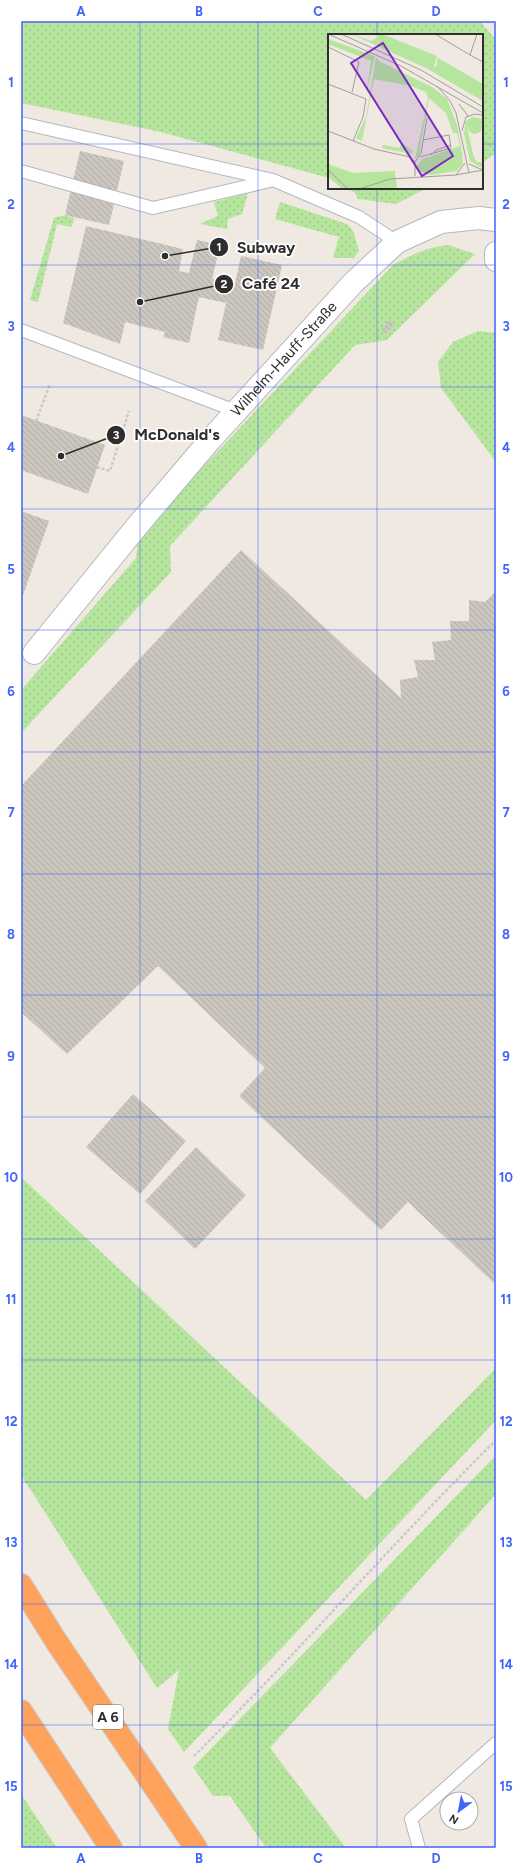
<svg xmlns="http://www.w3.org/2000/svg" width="517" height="1869" font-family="Figtree,sans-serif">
<defs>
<pattern id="grass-dots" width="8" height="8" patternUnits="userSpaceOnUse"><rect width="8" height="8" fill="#b6e59e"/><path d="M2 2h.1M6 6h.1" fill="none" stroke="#9dc588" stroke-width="1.8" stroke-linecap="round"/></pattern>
<pattern id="building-back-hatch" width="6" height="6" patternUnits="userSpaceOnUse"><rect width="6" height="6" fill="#cbc7bf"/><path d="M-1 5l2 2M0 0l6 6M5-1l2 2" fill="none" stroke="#afaba4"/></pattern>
</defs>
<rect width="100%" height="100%" fill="#efe9e1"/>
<path fill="url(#grass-dots)" d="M21 21H480L496 40V153L482 163V35H329V178L161 132 21 103Z
M347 188H427L396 204 358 199 355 193Z
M248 193 242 214 228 219 227 229 200 224 218 216 214 202Z
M280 202 347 224 353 231 359 251 354 258H333L339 237 275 219Z
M65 215 74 218 72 227 57 224 38 302 30 300 54 218Z
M448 245 475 254 387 340 355 345 170 546 171 572 21 733V690L136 558 139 535 393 265C411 255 428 247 448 245Z
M478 331 496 333V462L441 388 438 362 453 342Z
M21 1177 366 1500 496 1368V1420L184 1752 168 1729 179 1670 157 1688 21 1475Z
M496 1455V1494L270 1748 346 1848H266L230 1796H213L193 1767Z
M21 1794 57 1848H21Z"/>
<path fill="url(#building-back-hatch)" d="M80 151 124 161 109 225 65 215Z
M86 226 183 249 179 271 189 273 197 240 220 245 212 279 235 284 241 256 282 265 263 350 218 340 226 303 199 297 189 343 163 337 165 332 125 322 120 344 63 323Z
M390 320 395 324 385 334 381 330Z
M21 415 105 445 88 494 21 470Z
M21 511 49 521 21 601Z
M241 550 401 698 400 680 418 677 414 660H435L432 642 451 640 450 621H469V600L485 602 496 591V1285L408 1202 381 1230 239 1096 265 1068 158 966 67 1054 21 1012V786Z
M133 1094 186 1141 140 1194 86 1147Z
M196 1147 246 1195 195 1249 145 1201Z"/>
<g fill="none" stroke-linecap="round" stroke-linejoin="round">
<defs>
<path id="service" d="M21 123 273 180 359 217 397 242
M21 171 153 208 270 181
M21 330 236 411
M419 1848 411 1819 496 1743"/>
<g id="minor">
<path d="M496 253V260"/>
<path id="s1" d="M34 653 138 525 211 439 353 283 397 242 441 222 479 218 496 220"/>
</g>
<path id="motorway" d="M21 1585 56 1641 196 1848
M21 1711 111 1848"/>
</defs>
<use href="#service" stroke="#b4b7c1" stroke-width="14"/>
<use href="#minor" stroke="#b4b7c1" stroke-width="24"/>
<use href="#motorway" stroke="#c9c9c9" stroke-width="24"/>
<path stroke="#c9c9c9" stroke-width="2.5" stroke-dasharray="3 2" stroke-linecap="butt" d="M36 421 50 384
M97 467 110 471 129 411
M194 1756C298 1653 393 1542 496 1440
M21 1845 29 1848"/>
<use href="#service" stroke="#fff" stroke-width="12"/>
<use href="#minor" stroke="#fff" stroke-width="22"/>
<use href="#motorway" stroke="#ffa35c" stroke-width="22"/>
</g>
<path fill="none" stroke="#4264fb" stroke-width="1" stroke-opacity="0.55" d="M140 21V1848M258 21V1848M377 21V35M21 144H329M482 144H496M377 188V1848M21 265H496M21 387H496M21 509H496M21 630H496M21 752H496M21 874H496M21 995H496M21 1117H496M21 1239H496M21 1360H496M21 1482H496M21 1604H496M21 1725H496"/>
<g text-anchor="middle" stroke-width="3.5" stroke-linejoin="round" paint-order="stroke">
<rect fill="#fff" stroke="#6d6d6d" stroke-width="1" x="93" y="1705" width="30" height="24" rx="3"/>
<g font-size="14" font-weight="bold" fill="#2e2e2e">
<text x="108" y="1722">A 6</text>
</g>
<g font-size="15" fill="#2e2e2e" stroke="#fff">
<text dy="5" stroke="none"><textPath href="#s1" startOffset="386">Wilhelm-Hauff-Straße</textPath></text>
</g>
</g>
<g transform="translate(328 34)">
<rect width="155" height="155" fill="#efe9e1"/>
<path d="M23 0 44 7 50 3 45 0H54L109 22 106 33H108L110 24 155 50V67L98 34ZM0 5 47 22 38 61 43 27 0 10ZM48 23 51 27 104 53 119 65 129 91 134 118 135 130 129 137 103 141 91 137 89 132 94 125 132 112 129 99H125L118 79 101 64 91 121 87 125 100 64 98 58 83 52 46 45 34 107 28 104 38 83ZM140 93a7 7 0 1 1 14 0a7 7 0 1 1-14 0ZM74 109 85 117 84 120 54 114 55 111 71 114ZM0 130 25 139 67 137 69 155H15L0 143Z" fill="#b6e59e"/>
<path d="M145 83 155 85V90L144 87 139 93 146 124 149 128H155V132L152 133 142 127 136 99 138 87Z" fill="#b6e59e"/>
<path fill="none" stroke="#a29e99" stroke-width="1" d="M0 0 73 32 155 79M13 0 93 36 155 73M107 0 142 21M149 0 142 21 155 28M0 13 31 28 24 58M0 50 38 65 35 83 25 107M109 52 122 67 128 79 141 139M131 70 140 82M0 97 46 115 82 123 87 128V142M134 97 138 83 147 80 155 81M103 121 108 116 123 111M92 123 123 114 121 101 95 106M87 128 93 119 99 84M141 130 155 136M0 136 20 155M128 141 137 129M31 155 62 145 128 141 155 136"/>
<path fill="#7b2cbf" fill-opacity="0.15" stroke="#7b2cbf" stroke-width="2" d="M55 9 125 122 94 142 23 29Z"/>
<rect width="155" height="155" fill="none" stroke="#2e2e2e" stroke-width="2"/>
</g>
<path fill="none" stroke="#2e2e2e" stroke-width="1.5" d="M165 256L219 247M140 302L224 284M61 456L116 435"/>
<g fill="#2e2e2e" stroke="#fff" stroke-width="1.5">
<circle cx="165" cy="256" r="4"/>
<circle cx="140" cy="302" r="4"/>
<circle cx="61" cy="456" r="4"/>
<circle cx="219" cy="247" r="10"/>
<circle cx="224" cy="284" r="10"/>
<circle cx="116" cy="435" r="10"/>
</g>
<g font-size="12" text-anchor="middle" font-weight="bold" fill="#fff">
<text x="219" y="251">1</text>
<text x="224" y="288">2</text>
<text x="116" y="439">3</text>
</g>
<g font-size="16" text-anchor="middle" font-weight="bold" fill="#2e2e2e" stroke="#fff" stroke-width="3.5" stroke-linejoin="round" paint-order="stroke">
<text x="266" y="253">Subway</text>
<text x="271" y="289">Café 24</text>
<text x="177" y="440">McDonald's</text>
</g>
<rect width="517" height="1869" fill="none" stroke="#ffffff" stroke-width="44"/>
<g transform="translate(459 1811) rotate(212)"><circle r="19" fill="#ffffff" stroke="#ababab"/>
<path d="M0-3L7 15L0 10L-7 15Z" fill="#4264fb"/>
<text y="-6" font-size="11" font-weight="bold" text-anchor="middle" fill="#2e2e2e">N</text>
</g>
<rect x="22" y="22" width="473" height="1825" fill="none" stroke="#4264fb" stroke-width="1.5"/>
<g font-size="13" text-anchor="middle" font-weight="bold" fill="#4264fb">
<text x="81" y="16">A</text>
<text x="199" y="16">B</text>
<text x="318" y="16">C</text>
<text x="436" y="16">D</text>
<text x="11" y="87">1</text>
<text x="506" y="87">1</text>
<text x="11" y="209">2</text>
<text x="506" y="209">2</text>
<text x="11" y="331">3</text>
<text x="506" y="331">3</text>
<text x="11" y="452">4</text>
<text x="506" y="452">4</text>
<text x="11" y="574">5</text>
<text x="506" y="574">5</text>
<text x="11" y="696">6</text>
<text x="506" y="696">6</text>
<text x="11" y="817">7</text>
<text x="506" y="817">7</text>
<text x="11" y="939">8</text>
<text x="506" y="939">8</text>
<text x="11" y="1061">9</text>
<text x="506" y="1061">9</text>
<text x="11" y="1182">10</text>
<text x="506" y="1182">10</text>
<text x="11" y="1304">11</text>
<text x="506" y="1304">11</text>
<text x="11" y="1426">12</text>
<text x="506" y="1426">12</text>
<text x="11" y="1547">13</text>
<text x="506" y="1547">13</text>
<text x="11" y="1669">14</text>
<text x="506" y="1669">14</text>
<text x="11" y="1791">15</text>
<text x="506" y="1791">15</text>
<text x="81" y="1863">A</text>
<text x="199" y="1863">B</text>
<text x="318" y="1863">C</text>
<text x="436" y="1863">D</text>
</g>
</svg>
